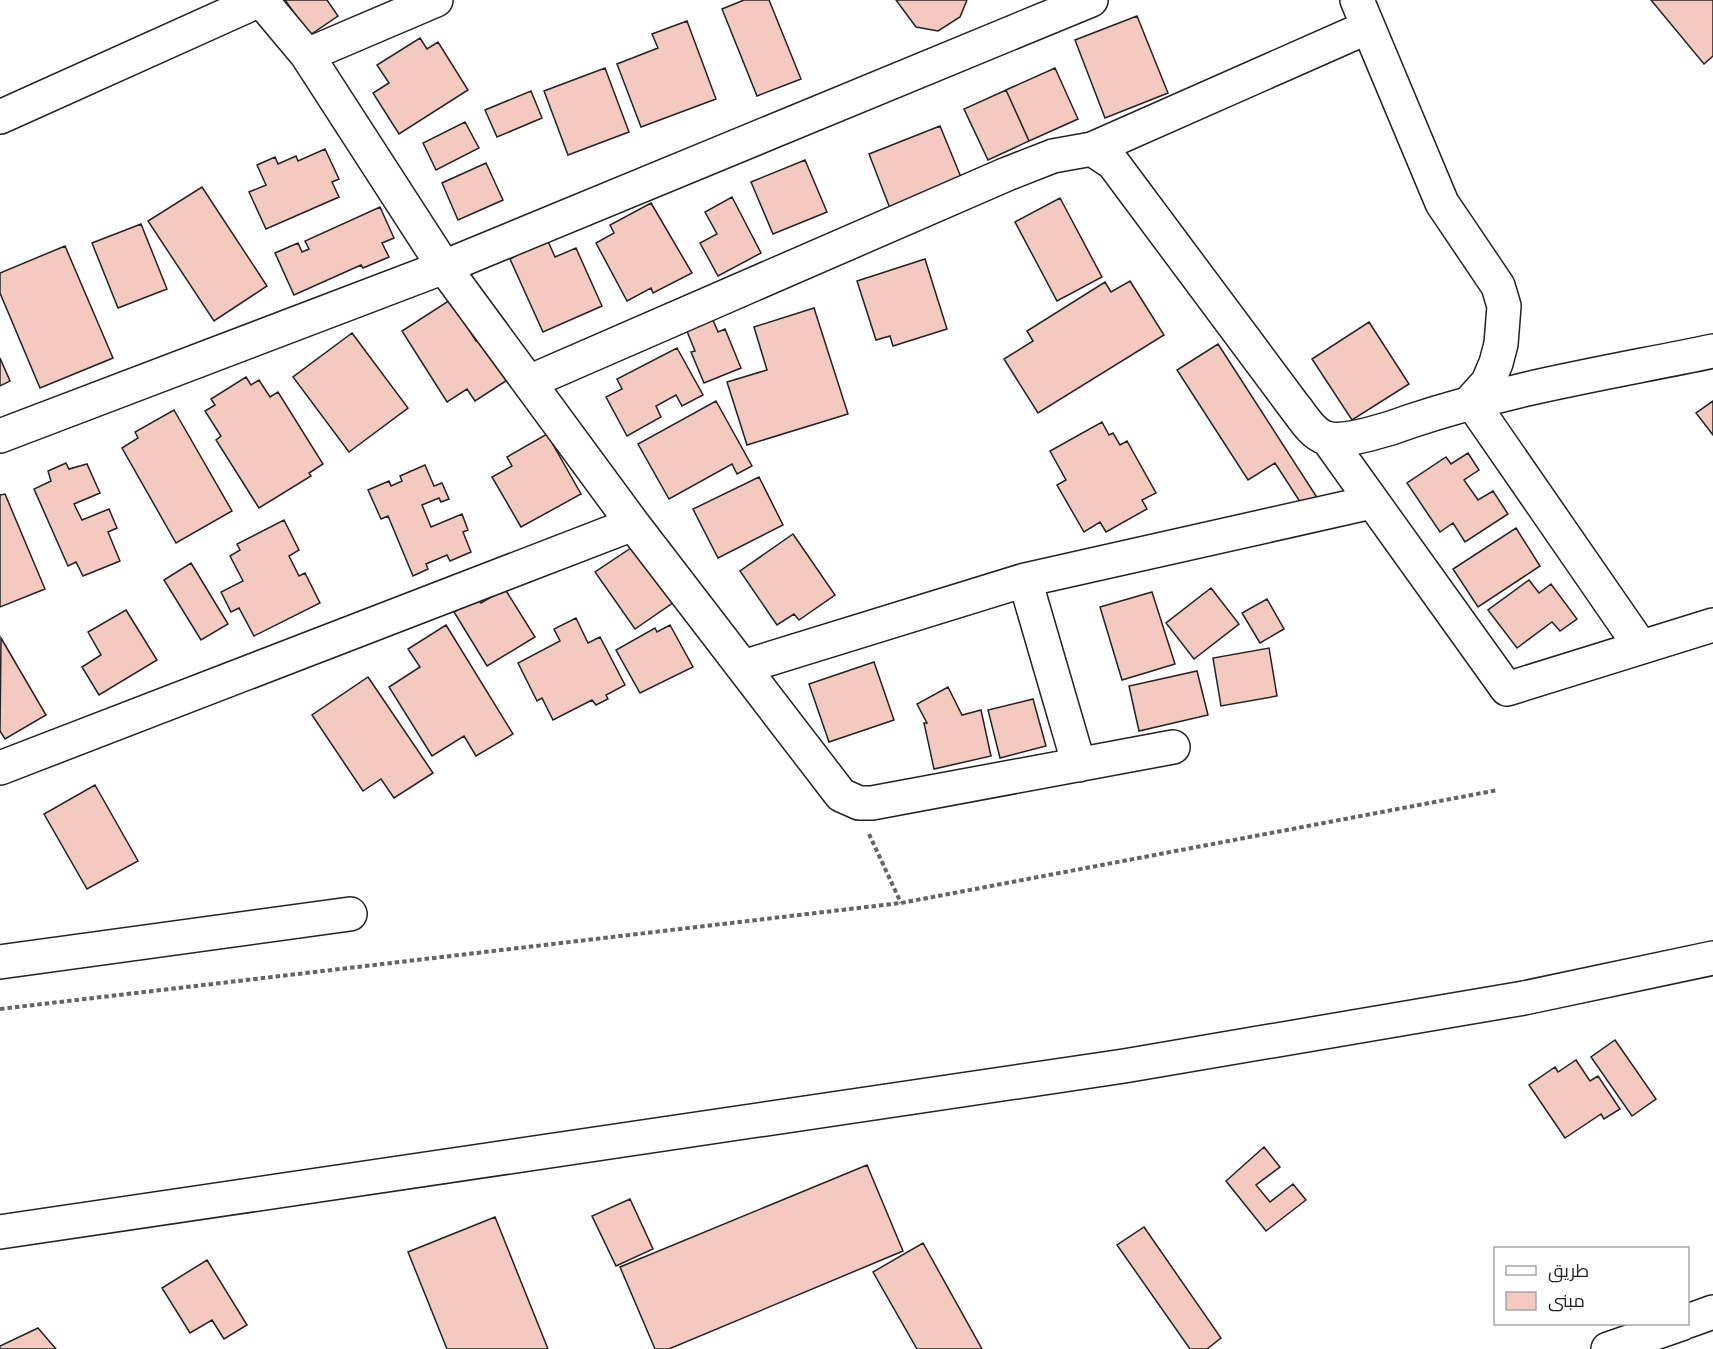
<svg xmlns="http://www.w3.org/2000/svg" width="1713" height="1349" font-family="Cabin,Cairo,sans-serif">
<rect width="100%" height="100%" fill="#fff"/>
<path fill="#f3c9c0" stroke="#222" stroke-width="1.5" d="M285 0H327L338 16 310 35Z
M744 0H769L801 79 757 96 722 9Z
M896 0H967L960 17 938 31 916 27Z
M1651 0H1713V56L1704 64Z
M1137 16 1168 93 1105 118 1075 40Z
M687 21 716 99 641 127 617 64 658 48 652 34Z
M420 38 427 49 438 42 468 90 399 134 373 93 389 83 377 65Z
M605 68 629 132 568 155 544 91Z
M1055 68 1078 119 1029 141 1006 90Z
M1006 90 1029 141 988 160 964 109Z
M531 91 542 118 497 137 485 110Z
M465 122 479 148 436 170 423 143Z
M940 126 963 182 891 211 869 154Z
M325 149 339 179 332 182 339 197 266 229 249 192 266 185 257 165 275 157 278 164 296 156 298 161Z
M805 160 827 212 773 234 751 182Z
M486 163 503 200 458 220 442 183Z
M202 187 267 286 214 321 148 221Z
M732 197 761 253 718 276 700 243 717 234 705 212Z
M1060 198 1102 277 1057 301 1015 222Z
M651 203 692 273 653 293 651 288 627 301 596 243 614 233 610 225Z
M380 207 394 238 382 243 389 257 363 268 361 265 294 295 275 253 298 243 302 252 309 249 305 241Z
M141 224 167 289 118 308 92 243Z
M547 239 555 257 576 248 602 306 543 332 510 259Z
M65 246 113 358 40 388 0 293V273Z
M925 259 947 329 893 346 890 336 876 340 857 281Z
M1130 281 1164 335 1038 413 1004 359 1033 341 1027 331 1105 282 1111 292Z
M450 300 476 341 481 337 509 379 475 401 467 389 447 402 402 331Z
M814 308 848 414 747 445 727 382 767 370 754 327Z
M710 313 718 332 725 329 741 368 704 383 691 352 695 351 684 324Z
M1369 322 1409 384 1352 420 1312 359Z
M352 333 408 408 349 452 293 377Z
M1218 344 1318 499 1304 508 1275 463 1248 480 1177 370Z
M677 348 703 395 682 406 676 395 656 406 661 417 627 436 606 397 622 389 617 379Z
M0 358 10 381 0 386Z
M246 377 251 385 259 380 270 397 278 392 323 464 309 473 311 476 259 508 216 440 221 436 205 411 215 405 211 399Z
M716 401 752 466 737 474 732 464 669 499 638 444Z
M1713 401V435L1696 413Z
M174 410 232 511 176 543 122 448 138 438 135 432Z
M1102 422 1109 435 1113 433 1120 445 1127 441 1156 493 1142 500 1147 509 1106 532 1100 522 1084 532 1057 485 1066 480 1050 451Z
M547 434 581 494 521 527 492 477 512 466 507 457Z
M1468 453 1479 470 1464 480 1478 500 1493 491 1508 514 1465 542 1453 523 1440 532 1407 483 1446 457 1451 464Z
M66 463 69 469 87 464 100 493 74 504 82 520 109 509 117 528 108 532 120 561 83 576 76 562 68 566 34 489 51 481 48 471Z
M425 465 434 486 442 483 449 499 441 502 439 498 422 505 431 527 462 514 468 530 463 532 471 552 450 561 447 555 426 564 428 569 413 576 388 516 381 519 368 490 389 481 391 486 402 481 400 476Z
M759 477 783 525 718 558 693 509Z
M5 494 45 589 0 607V495Z
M284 520 299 550 289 556 299 576 305 573 320 603 254 636 239 608 231 612 221 592 243 581 230 556 240 550 237 544Z
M1516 528 1540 566 1478 607 1453 569Z
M793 534 835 595 799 620 794 614 777 625 740 571Z
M637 544 677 600 635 629 595 572Z
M191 563 228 624 201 640 164 580Z
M1529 580 1539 593 1551 584 1577 619 1560 631 1552 622 1517 648 1488 610Z
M1211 588 1239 624 1194 659 1166 623Z
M505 589 535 637 487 666 454 612 477 598 481 603Z
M1152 592 1175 664 1122 680 1100 607Z
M1267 599 1284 629 1260 643 1242 613Z
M126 610 157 660 99 695 82 667 101 655 88 632Z
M576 618 588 643 600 637 625 685 606 695 608 699 596 705 592 700 553 720 542 698 537 701 518 663 560 641 554 629Z
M446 625 513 734 476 756 464 736 432 756 389 687 420 667 408 649Z
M670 625 693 667 640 693 616 650 655 628 657 632Z
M1 638 46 715 5 739 0 731Z
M1269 648 1277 696 1221 706 1213 658Z
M874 662 894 720 829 742 809 684Z
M1197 671 1208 715 1139 731 1129 686Z
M368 677 433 773 394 798 381 779 363 791 312 715Z
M948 687 962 715 981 710 991 756 934 769 924 723H927L917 704Z
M1033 699 1046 746 1000 758 988 710Z
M95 785 138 861 87 889 44 814Z
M1615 1040 1656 1099 1632 1116 1591 1057Z
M1576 1060 1590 1081 1598 1076 1620 1109 1604 1119 1601 1114 1565 1138 1529 1085 1555 1067 1558 1072Z
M1264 1147 1280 1167 1256 1185 1270 1202 1293 1184 1306 1200 1266 1231 1226 1181Z
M867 1165 903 1251 669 1349H655L620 1267Z
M630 1199 653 1249 616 1266 592 1216Z
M495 1217 548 1349H447L408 1252Z
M1144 1227 1221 1338 1207 1349H1190L1117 1245Z
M923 1243 982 1349H917L873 1272Z
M207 1260 247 1325 224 1339 212 1320 190 1333 162 1288Z
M38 1328 56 1349H0V1346Z"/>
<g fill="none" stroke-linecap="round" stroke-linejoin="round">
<defs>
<path id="minor" d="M261 0 307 55 444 267 633 524 841 795 859 803H872L1173 747
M1357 0 1442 203 1498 286 1504 306 1501 344 1496 363 1488 382 1471 401
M307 55 436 0
M0 117 260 0
M1092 149 1113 163 1294 406C1303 417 1312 434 1326 438 1344 444 1393 428 1411 421 1509 388 1612 372 1713 351
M529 382 1007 174 1053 156 1092 149 1368 27
M1471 401 1641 647
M0 436 444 267 1091 0
M1327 438 1507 689 1713 625
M1025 580 1079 765
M743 667 1025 580 1372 502
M0 768 633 524
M0 962 350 914
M0 1232 1124 1066 1524 998 1713 958
M1688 1321 1713 1312
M1608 1349 1681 1324"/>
</defs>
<use href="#minor" stroke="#222" stroke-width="36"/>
<path stroke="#646464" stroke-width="4" stroke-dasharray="4.5 3" stroke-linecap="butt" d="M869 834 901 903
M0 1009 901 903 1498 790"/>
<use href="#minor" stroke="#fff" stroke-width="33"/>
</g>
<rect x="1494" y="1247" width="195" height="78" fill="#ffffff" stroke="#a7a7a7" stroke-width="1.5"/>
<rect x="1506" y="1266" width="30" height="9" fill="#ffffff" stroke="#a7a7a7" stroke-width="1.5"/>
<text x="1548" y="1277" font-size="18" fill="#222222">طريق</text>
<rect x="1506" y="1292" width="30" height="18" fill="#f3c9c0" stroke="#a7a7a7" stroke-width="1.5"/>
<text x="1548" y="1307" font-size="18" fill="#222222">مبنى</text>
</svg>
